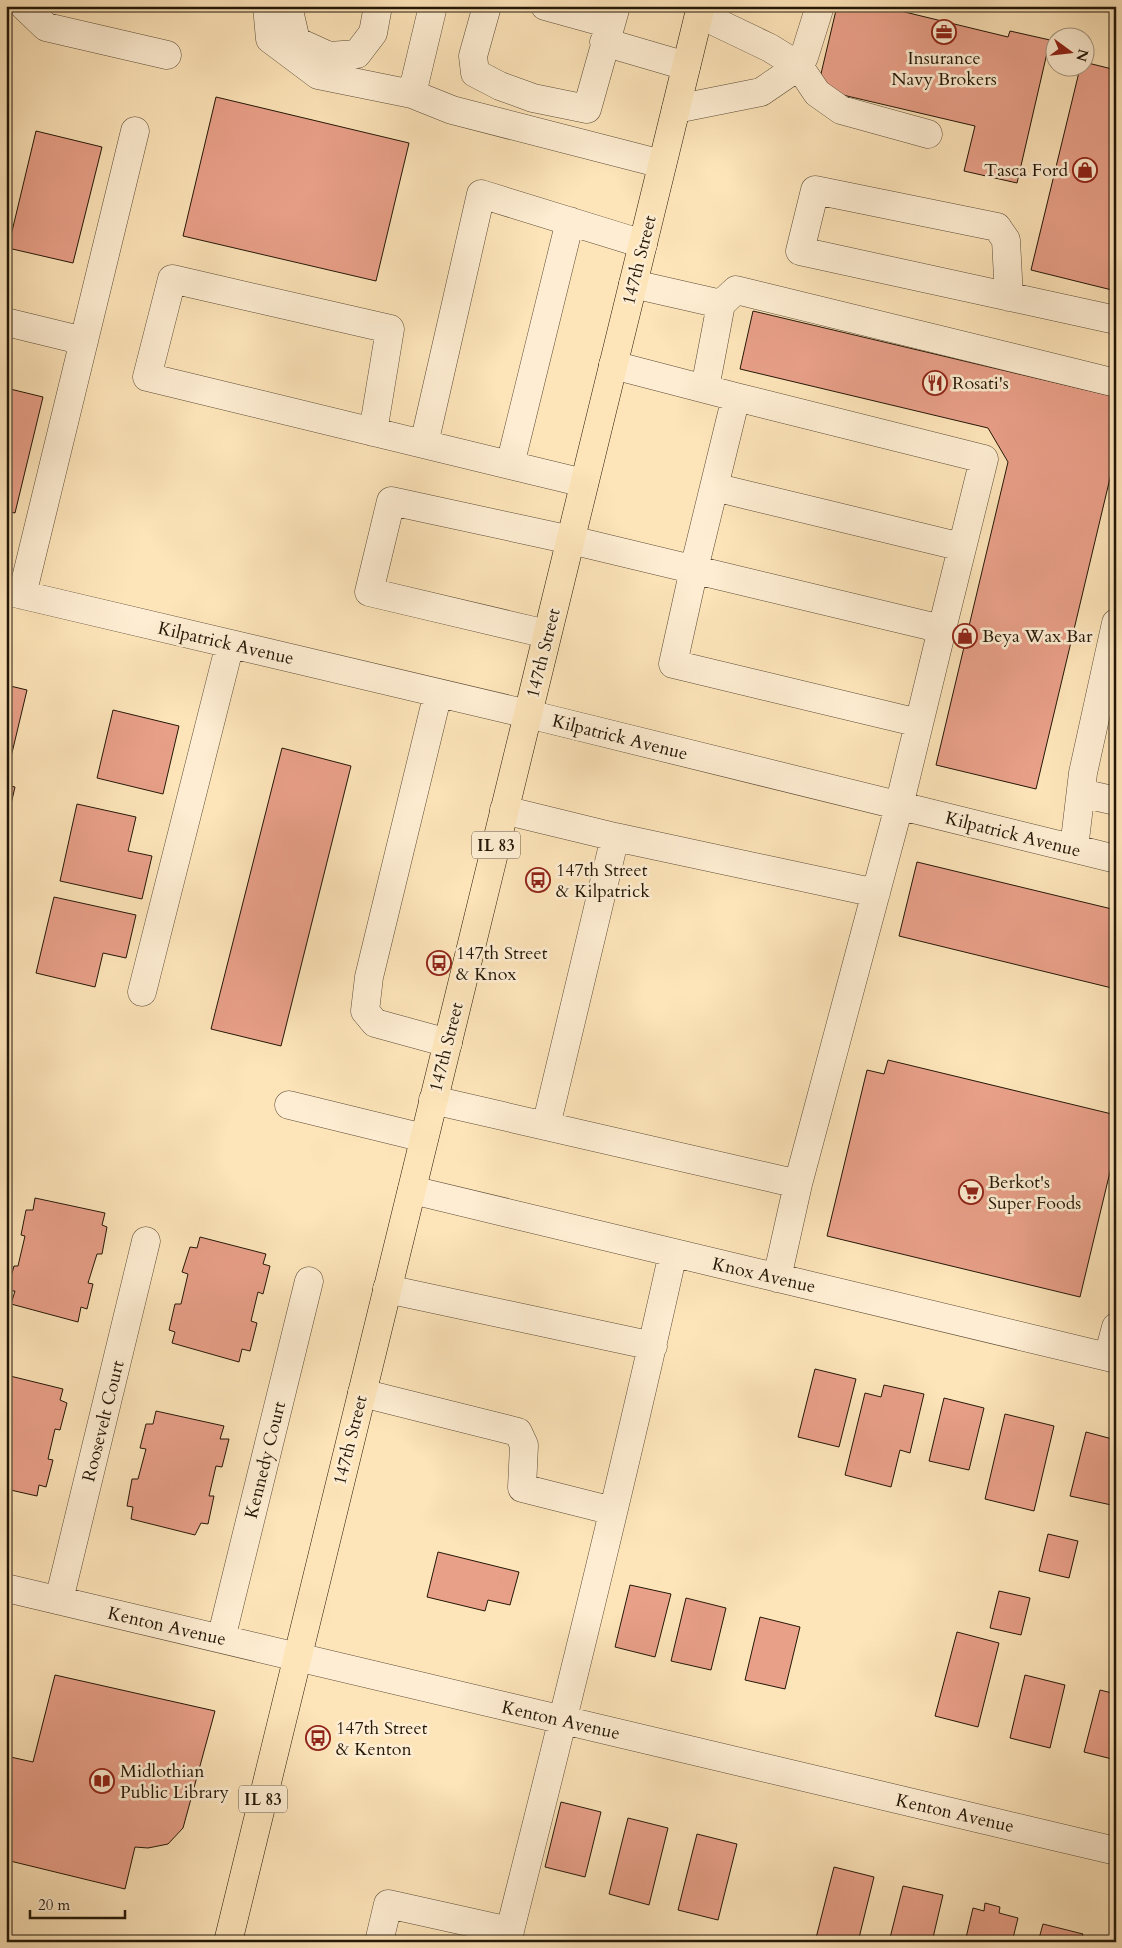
<svg xmlns="http://www.w3.org/2000/svg" width="1122" height="1948" font-family="Cardo,serif">
<rect width="100%" height="100%" fill="#fde4b9"/>
<filter id="stains"><feTurbulence type="fractalNoise" baseFrequency=".004" numOctaves="4"/><feColorMatrix values="0 0 0 0 .2 0 0 0 0 .09 0 0 0 0 .02 0 0 0 .5 -.17"/></filter>
<radialGradient id="worn" r=".72"><stop offset=".6" stop-color="#630" stop-opacity="0"/><stop offset="1" stop-color="#630" stop-opacity=".3"/></radialGradient>
<path fill="#e9a089" stroke="#231707" d="M837 6H880L1008 37 1010 31 1050 40 1017 183 964 171 975 126 830 92 820 78Z
M1084 62 1116 70V291L1031 270 1080 68H1084Z
M216 97 409 143 376 281 183 236Z
M36 131 102 147 73 263 8 248Z
M753 311 1116 397V453L1036 789 936 765 1008 462 988 428 740 369Z
M6 388 43 397 15 513 6 511Z
M6 685 27 690 11 757 6 756Z
M113 710 179 726 163 794 97 778Z
M282 748 351 766 281 1046 211 1029Z
M6 785 15 787 6 826Z
M77 804 136 817 128 851 152 856 142 899 60 881Z
M917 862 1116 910V989L899 936Z
M54 897 136 915 126 958 103 953 95 987 36 973Z
M888 1060 1116 1115V1147L1080 1297 827 1236 867 1070 884 1074Z
M35 1198 105 1213 102 1225 107 1227 102 1254H97L88 1283 93 1284 87 1309 81 1307 78 1322 11 1304 15 1291H7L14 1266H18L25 1236 21 1235 26 1210H33Z
M200 1237 266 1254 263 1264 270 1266 263 1294 258 1292 251 1321 257 1323 250 1351 242 1349 239 1362 172 1343 175 1332 169 1330 175 1304H181L188 1274 182 1272 190 1247 197 1248Z
M815 1369 856 1379 839 1447 798 1437Z
M6 1375 63 1389 60 1400 67 1403 60 1430 55 1429 48 1459 53 1460 46 1487 39 1485 37 1496 6 1489Z
M884 1385 924 1394 910 1453 900 1450 891 1487 845 1475 865 1393 881 1397Z
M944 1398 984 1408 969 1470 929 1461Z
M156 1411 224 1426 220 1439H229L222 1467 216 1466 209 1496H214L208 1524 201 1523 195 1535 131 1519 133 1507 127 1506 132 1479H138L146 1449 140 1448 146 1424H153Z
M1005 1414 1054 1426 1034 1511 985 1499Z
M1086 1432 1116 1440V1506L1070 1496Z
M1048 1534 1078 1541 1069 1578 1039 1571Z
M438 1552 519 1572 510 1605 488 1600 485 1611 427 1597Z
M630 1585 671 1594 655 1657 615 1647Z
M999 1591 1030 1598 1021 1635 990 1628Z
M686 1598 726 1608 711 1670 671 1661Z
M760 1617 800 1627 785 1689 745 1680Z
M957 1632 999 1643 978 1727 935 1716Z
M55 1675 215 1711 183 1828 168 1844 148 1848 135 1847 125 1889 6 1860V1756L33 1762Z
M1025 1675 1065 1685 1050 1748 1010 1738Z
M1100 1690 1116 1694V1760L1084 1752Z
M561 1802 601 1812 585 1877 545 1867Z
M628 1818 668 1828 649 1905 609 1894Z
M697 1834 737 1844 718 1920 678 1910Z
M834 1867 874 1877 858 1942H815Z
M903 1886 943 1895 932 1942H889Z
M985 1903 1000 1907 999 1913 1018 1918 1012 1942H965L973 1908 984 1911Z
M1043 1924 1083 1934 1081 1942H1038Z"/>
<g fill="none" stroke-linecap="round" stroke-linejoin="round">
<defs>
<path id="minor" d="M24 6 46 27 167 55
M267 6 270 39 318 75 412 94 433 6
M288 6 296 41 329 56 357 54 373 33 378 6
M487 6 473 56 475 73 500 86 533 98 587 109 616 6
M545 6 610 24
M699 14 770 48 799 66 817 93 841 110 928 134
M604 42 686 66
M412 94 452 110 662 164
M676 109 761 92 799 66 804 57 820 6
M633 284 721 304
M1009 297 1006 240 997 227 815 190 800 251 1116 320
M6 322 84 341
M613 365 736 397 694 569 673 664 919 723
M705 388 721 304 736 290 1116 383
M736 397 984 459 942 629
M373 432 390 329 172 279 147 377 584 483
M424 444 481 194 643 244
M510 465 570 221
M714 487 962 547
M6 591 528 714 1116 859
M22 595 135 131
M547 634 369 592 391 501 571 540 942 629 899 806 798 1184
M438 693 369 977 365 1011 375 1023 448 1043
M1081 793 1116 801
M504 810 615 837 876 893
M1074 848 1083 773 1116 623
M142 992 230 644
M433 1100 798 1184 777 1278
M289 1105 424 1138
M546 1126 615 837
M412 1190 1116 1359
M387 1289 653 1346
M1108 1357 1116 1327
M362 1393 518 1432 524 1445 522 1488 613 1511
M6 1588 1116 1851
M59 1600 146 1241
M221 1639 309 1281
M379 1942 388 1904 510 1931
M507 1942C565 1713 622 1483 673 1253"/>
<path id="major" d="M228 1942 701 6"/>
</defs>
<use href="#minor" stroke="#5a4a34" stroke-width="29"/>
<use href="#major" stroke="#231707" stroke-width="29"/>
<use href="#minor" stroke="#feedd2" stroke-width="28"/>
<use href="#major" stroke="#fde4b9" stroke-width="28"/>
</g>
<defs>
<symbol id="office-ring" viewBox="-11 -11 22 22"><circle r="9.5" fill="#feedd2" stroke="#8f2418" stroke-width="1.5"/><path d="M-6-3h4V-5.5h4V-3h4V5H-6ZM-1-4.5V-3h2v-1.5ZM-6 0V1H6V0Z" fill="#8f2418"/></symbol>
<symbol id="shop-ring" viewBox="-11 -11 22 22"><circle r="9.5" fill="#feedd2" stroke="#8f2418" stroke-width="1.5"/><path d="M-5-2.5h2.3a2.7 3.5 0 0 1 5.4 0H5L5.5 6h-11ZM-1.5-2.5h3a1.5 2.3 0 0 0-3 0Z" fill="#8f2418"/></symbol>
<symbol id="restaurant-ring" viewBox="-11 -11 22 22"><circle r="9.5" fill="#feedd2" stroke="#8f2418" stroke-width="1.5"/><path d="M-5-6h1v4h1v-4h1v4h1v-4h1v5L-1.5 .5V6h-2V.5L-5-1ZM5-6V6H3V1.5H1.5Q1.5-4 5-6Z" fill="#8f2418"/></symbol>
<symbol id="bus-ring" viewBox="-11 -11 22 22"><circle r="9.5" fill="#feedd2" stroke="#8f2418" stroke-width="1.5"/><path d="M-5-6H5V4H4V6H2V4H-2V6H-4V4H-5ZM-3.5-4V0h7V-4ZM-3.5 1.2v1.5H-2V1.2ZM2 1.2v1.5H3.5V1.2Z" fill="#8f2418"/></symbol>
<symbol id="supermarket-ring" viewBox="-11 -11 22 22"><circle r="9.5" fill="#feedd2" stroke="#8f2418" stroke-width="1.5"/><path d="M-6-5.5h2.5l.6 2H6L4.5 2H-2.5L-4.4-4H-6ZM-1.5 3.2a1.3 1.3 0 1 0 .1 0ZM3 3.2a1.3 1.3 0 1 0 .1 0Z" fill="#8f2418"/></symbol>
<symbol id="library-ring" viewBox="-11 -11 22 22"><circle r="9.5" fill="#feedd2" stroke="#8f2418" stroke-width="1.5"/><path d="M-6-4Q-3-5.5-.7-3.5V5Q-3 3-6 4ZM6-4Q3-5.5 .7-3.5V5Q3 3 6 4Z" fill="#8f2418"/></symbol>
</defs>
<g fill-rule="evenodd">
<use href="#office-ring" x="930" y="18" width="28" height="28"/>
<use href="#shop-ring" x="1071" y="156" width="28" height="28"/>
<use href="#restaurant-ring" x="921" y="369" width="28" height="28"/>
<use href="#shop-ring" x="951" y="622" width="28" height="28"/>
<use href="#bus-ring" x="524" y="866" width="28" height="28"/>
<use href="#bus-ring" x="425" y="949" width="28" height="28"/>
<use href="#supermarket-ring" x="957" y="1178" width="28" height="28"/>
<use href="#bus-ring" x="304" y="1724" width="28" height="28"/>
<use href="#library-ring" x="88" y="1767" width="28" height="28"/>
</g>
<g text-anchor="middle" stroke-width="5" stroke-linejoin="round" paint-order="stroke">
<g fill="#feedd2" stroke="#655744" stroke-width="1">
<rect x="472" y="831.5" width="48" height="27" rx="4"/>
<rect x="239" y="1785.5" width="48" height="27" rx="4"/>
</g>
<g font-size="16" font-weight="bold" fill="#231707">
<text x="496" y="851">IL 83</text>
<text x="263" y="1805">IL 83</text>
</g>
<g font-size="18" fill="#231707" stroke="#feedd2" text-anchor="start">
<text x="944" y="64" text-anchor="middle">Insurance<tspan x="944" dy="21">Navy Brokers</tspan></text>
<text x="1068" y="176" text-anchor="end">Tasca Ford</text>
<text x="952" y="389">Rosati's</text>
<text x="982" y="642">Beya Wax Bar</text>
<text x="556" y="876">147th Street<tspan x="556" dy="21">&amp; Kilpatrick</tspan></text>
<text x="456" y="959">147th Street<tspan x="456" dy="21">&amp; Knox</tspan></text>
<text x="988" y="1188">Berkot's<tspan x="988" dy="21">Super Foods</tspan></text>
<text x="336" y="1734">147th Street<tspan x="336" dy="21">&amp; Kenton</tspan></text>
<text x="120" y="1777">Midlothian<tspan x="120" dy="21">Public Library</tspan></text>
</g>
<g font-size="18" fill="#231707" stroke="#feedd2">
<text transform="translate(639 260) rotate(-76)" y="6">147th Street</text>
<text transform="translate(226 643) rotate(13)" y="6">Kilpatrick Avenue</text>
<text transform="translate(543 653) rotate(-76)" y="6">147th Street</text>
<text transform="translate(620 737) rotate(14)" y="6">Kilpatrick Avenue</text>
<text transform="translate(1013 834) rotate(14)" y="6">Kilpatrick Avenue</text>
<text transform="translate(446 1047) rotate(-76)" y="6">147th Street</text>
<text transform="translate(764 1275) rotate(13)" y="6">Knox Avenue</text>
<text transform="translate(103 1421) rotate(-76)" y="6">Roosevelt Court</text>
<text transform="translate(350 1440) rotate(-76)" y="6">147th Street</text>
<text transform="translate(265 1460) rotate(-76)" y="6">Kennedy Court</text>
<text transform="translate(167 1626) rotate(13)" y="6">Kenton Avenue</text>
<text transform="translate(561 1720) rotate(13)" y="6">Kenton Avenue</text>
<text transform="translate(955 1813) rotate(13)" y="6">Kenton Avenue</text>
</g>
</g>
<rect width="1122" height="1948" fill="none" stroke="#fde4b9" stroke-width="25"/>
<rect x="8" y="8" width="1107" height="1933" fill="none" stroke="#231707" stroke-width="2.5"/>
<rect x="12" y="12" width="1097" height="1923" fill="none" stroke="#231707"/>
<g transform="translate(1070 52) rotate(105)"><circle r="24" fill="#feedd2" stroke="#a69781"/>
<path d="M0-4L9 19L0 12L-9 19Z" fill="#8f2418"/>
<text y="-8" font-size="14" font-weight="bold" text-anchor="middle" fill="#231707">N</text>
</g>
<path d="M30 1910v8h95v-8" fill="none" stroke="#231707" stroke-width="2.5"/>
<text x="38" y="1910" font-size="15" fill="#231707" stroke="#feedd2" stroke-width="4" paint-order="stroke">20 m</text>
<rect width="100%" height="100%" filter="url(#stains)"/>
<rect width="100%" height="100%" fill="url(#worn)"/>
</svg>
